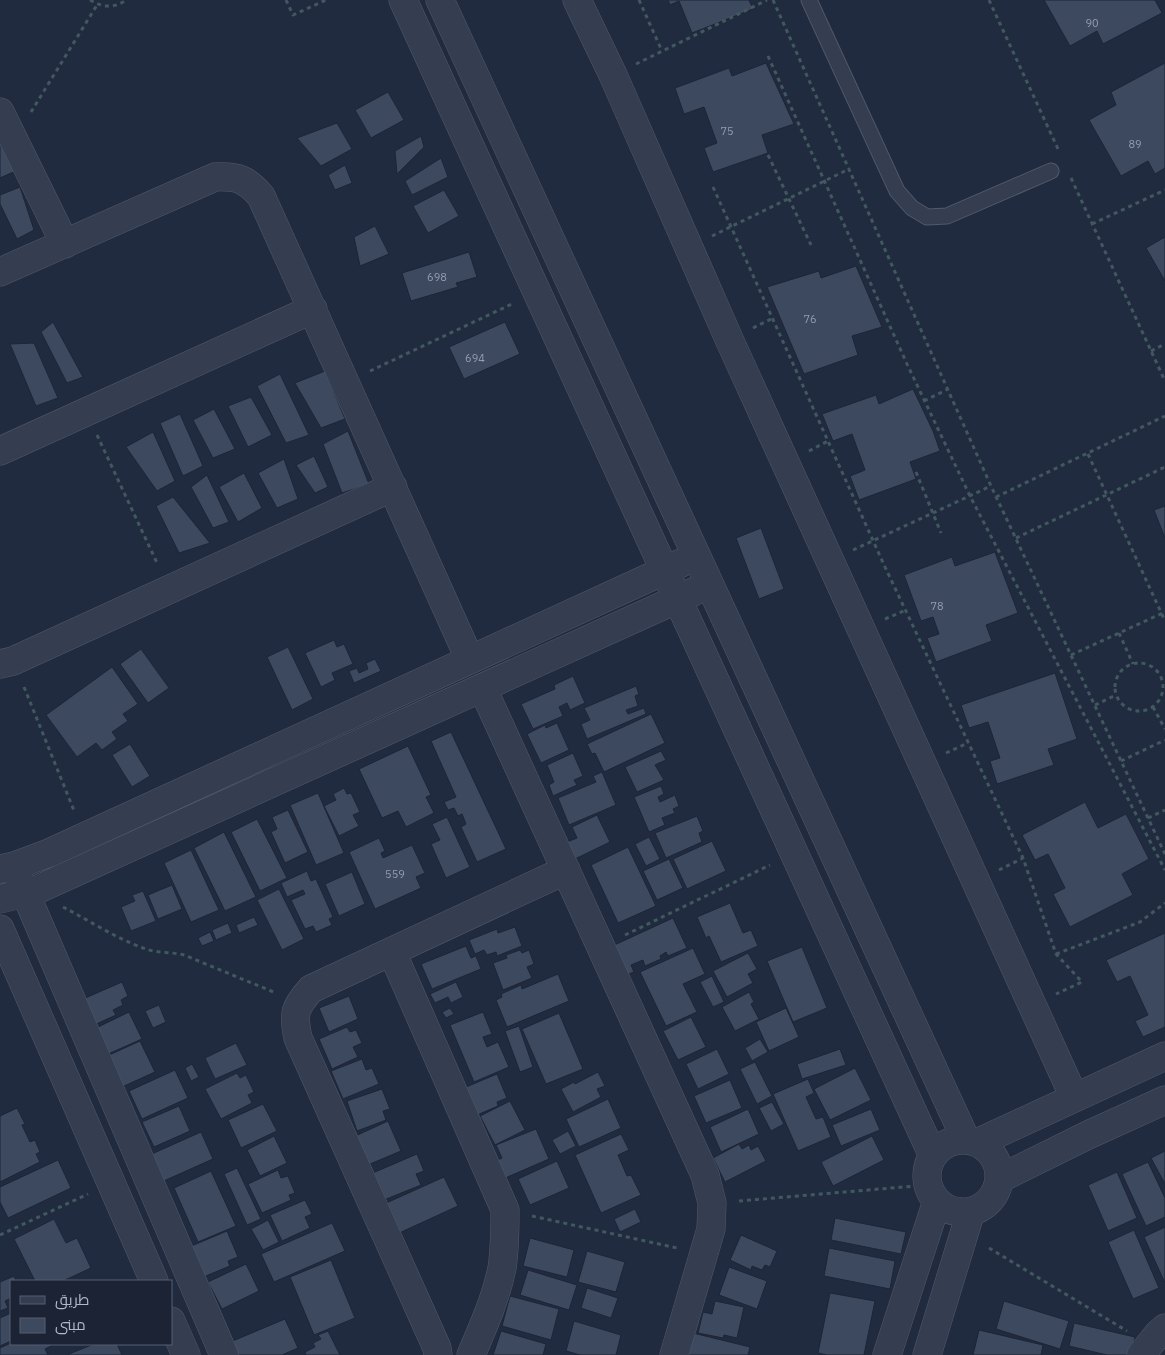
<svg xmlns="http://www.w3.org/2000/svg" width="1165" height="1355" font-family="'IBM Plex Sans',Cairo,sans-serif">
<rect width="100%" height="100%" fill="#212b40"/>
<path fill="#3d495f" stroke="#1d2536" d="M668 0H749L753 9 692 33 679 1 670 5Z
M1044 0H1155L1162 13 1103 44 1097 31 1070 46Z
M766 63 794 124 762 135 768 153 713 172 704 148 717 143 704 107 684 114 675 88 729 68 732 76Z
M1165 63V168L1155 174 1148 161 1121 176 1089 120 1116 105 1111 92Z
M388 92 404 120 371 138 355 110Z
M337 123 352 149 321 166 297 138Z
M421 136 424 147 397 174 395 151Z
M0 137 18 170 0 178Z
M441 158 448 177 412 195 405 181Z
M345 165 352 183 335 190 328 175Z
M20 187 34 230 17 239 0 204V195Z
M444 190 459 216 428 233 413 206Z
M375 226 389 254 360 266 354 237Z
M1165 237V281L1146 248Z
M469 252 477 277 456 283 458 287 411 301 402 273Z
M856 266 882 327 852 336 858 355 804 374 767 287 819 271 821 278Z
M53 322 83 377 67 383 41 332Z
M505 322 520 354 464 379 449 347Z
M34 343 58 398 36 406 10 344Z
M325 371 345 419 321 428 295 383Z
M280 374 309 435 286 443 257 386Z
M913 389 933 431 940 451 910 462 916 479 859 500 850 476 865 470 852 434 833 441 822 414 876 395 879 404Z
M251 397 272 435 248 447 228 406Z
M214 409 235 449 213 458 193 420Z
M180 414 203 466 183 476 160 423Z
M348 431 369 484 342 493 323 444Z
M153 432 175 481 157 491 126 447Z
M314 456 328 487 315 493 296 465Z
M284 459 298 499 277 508 258 473Z
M244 473 262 508 238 522 219 487Z
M207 475 229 522 213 528 191 487Z
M173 497 210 543 179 553 156 506Z
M1165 506V538L1154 510Z
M761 528 784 589 759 599 736 538Z
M995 552 1018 613 986 625 992 641 936 662 927 638 939 634 933 617 921 621 904 575 952 557 955 566Z
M334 640 337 647 344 644 353 664 332 673 335 680 321 687 305 653Z
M288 647 313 699 292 710 267 657Z
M141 649 169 688 148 703 120 664Z
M375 659 381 671 354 683 349 671 357 668 359 673 368 669 366 663Z
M112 667 138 704 123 714 128 721 112 732 117 739 102 750 96 743 77 757 46 715Z
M1055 673 1077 739 1048 749 1054 765 997 784 990 761 1000 758 988 722 969 728 961 705Z
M573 676 585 703 570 710 567 703 559 707 563 716 533 729 521 704 555 689 554 685Z
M636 686 639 694 635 696 638 706 626 710 628 714 644 708 646 714 587 739 581 724 590 720 584 708Z
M651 714 665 743 604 772 595 753 592 754 587 744Z
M557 723 569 750 541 763 527 734 545 725 546 728Z
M451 732 506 849 477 862 461 827 466 824 462 814 458 816 454 808 448 810 444 802 456 797 431 741Z
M130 744 150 776 132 787 112 755Z
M408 746 431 795 426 797 434 813 406 827 398 811 382 818 359 769Z
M661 751 666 760 655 765 664 780 637 792 625 767Z
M573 753 583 776 574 780 577 785 553 796 549 785 554 782 547 765Z
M602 772 616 805 569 825 558 798 596 782 593 776Z
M661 786 664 794 658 797 660 802 675 795 679 806 673 809 675 813 662 818 665 825 649 832 634 797Z
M344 788 347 794 351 793 360 812 353 815 359 826 339 836 324 806 336 800 333 794Z
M318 793 344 853 316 865 290 805Z
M1085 802 1098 828 1126 814 1149 859 1122 874 1133 895 1070 927 1053 894 1065 888 1048 854 1035 860 1022 835Z
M288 810 308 852 285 863 271 832 277 829 272 817Z
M597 815 610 842 575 859 567 842 577 838 572 827Z
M697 816 703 831 699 833 702 842 666 858 655 833Z
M447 817 470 867 446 878 431 844 440 840 432 824Z
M257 819 287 878 260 891 231 832Z
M224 832 256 897 225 911 194 848Z
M649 837 660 859 646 866 635 844Z
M379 838 385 851 381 853 383 858 412 845 425 873 416 877 421 888 375 909 349 852Z
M712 841 726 871 687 889 673 859Z
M628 847 656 906 618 923 591 865Z
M191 850 219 910 191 922 164 863Z
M669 859 683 888 657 900 643 871Z
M307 871 311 881 316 879 333 917 329 919 332 925 316 932 313 926 305 929 291 900 305 894 303 890 287 897 281 883Z
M352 872 365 904 339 916 325 884Z
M172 885 182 909 158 919 148 895Z
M279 889 304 939 282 950 257 900Z
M143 891 156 921 131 931 121 907 135 901 132 895Z
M730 903 743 933 751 930 758 946 721 962 709 936 706 938 697 917Z
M254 917 258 925 239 933 236 925Z
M673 918 687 948 668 956 666 952 660 956 661 959 645 966 643 960 631 965 634 972 624 976 610 947Z
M228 923 232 933 216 940 212 930Z
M515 927 522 946 497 956 496 952 487 955 484 950 475 954 469 940 497 929 498 933Z
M210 932 214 941 202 946 198 938Z
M1165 933V1027L1143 1037 1135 1021 1148 1015 1130 976 1117 982 1106 960Z
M466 946 471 958 476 956 481 969 432 989 421 964Z
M802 947 827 1008 793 1022 767 961Z
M693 948 705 974 683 984 697 1012 666 1026 640 972Z
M520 950 522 953 529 950 534 964 527 967 532 978 503 990 493 963 507 958 506 955Z
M748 953 757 969 748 974 753 983 727 997 713 971Z
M558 974 569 1001 507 1027 496 1000 502 997 501 994 521 985 522 989Z
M712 976 724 1002 713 1007 700 982Z
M122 982 128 996 121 1000 123 1005 113 1010 116 1015 92 1026 83 999Z
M456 982 463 997 451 1003 448 997 435 1003 430 994Z
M749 992 754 1002 751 1004 759 1019 735 1031 722 1007Z
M349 996 358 1019 329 1032 319 1008Z
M159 1005 166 1022 153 1028 145 1011Z
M450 1008 454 1014 446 1018 442 1012Z
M786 1008 799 1037 769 1051 756 1022Z
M129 1012 142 1039 108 1054 96 1028Z
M483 1012 492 1034 483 1037 487 1047 498 1042 509 1067 474 1082 450 1025Z
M559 1013 583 1069 546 1084 522 1029Z
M691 1017 706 1047 678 1060 663 1031Z
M519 1026 533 1067 520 1072 505 1031Z
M347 1027 350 1032 356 1030 362 1043 353 1047 358 1057 332 1069 319 1039Z
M760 1039 768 1052 752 1061 745 1048Z
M140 1041 155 1072 122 1087 107 1056Z
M236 1043 247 1065 215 1079 205 1058Z
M717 1049 729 1074 698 1089 686 1064Z
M840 1049 846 1065 802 1079 797 1064Z
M362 1059 366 1070 372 1068 379 1084 343 1099 331 1071Z
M755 1062 772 1096 757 1104 740 1069Z
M192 1064 199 1077 191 1081 185 1068Z
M855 1068 871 1100 830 1120 814 1089Z
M175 1070 188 1098 142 1119 129 1091Z
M598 1072 605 1086 597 1089 601 1097 573 1112 561 1089 574 1082 575 1084Z
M237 1073 240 1078 246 1075 254 1092 248 1095 252 1103 221 1119 205 1089Z
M497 1074 507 1098 497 1102 498 1106 477 1115 466 1087Z
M808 1079 814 1093 806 1097 816 1119 823 1117 831 1137 798 1151 773 1094Z
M730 1080 742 1108 706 1123 694 1096Z
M382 1089 390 1109 383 1111 386 1120 357 1131 347 1101Z
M608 1099 621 1128 579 1147 566 1119Z
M510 1101 525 1130 495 1145 480 1116Z
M772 1102 784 1124 771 1131 759 1108Z
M263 1104 277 1131 241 1148 228 1120Z
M179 1106 190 1131 154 1147 142 1122Z
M17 1108 25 1124 22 1125 30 1142 35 1140 40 1152 36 1154 40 1162 0 1182V1116Z
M748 1109 759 1134 721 1152 710 1127Z
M871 1109 880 1130 841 1146 832 1125Z
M388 1121 401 1151 363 1167 351 1138Z
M536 1129 549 1159 503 1179 495 1161 502 1158 496 1145Z
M568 1131 576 1146 560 1154 552 1140Z
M201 1132 213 1159 157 1184 145 1157Z
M621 1134 629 1150 618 1155 627 1176 631 1175 641 1195 601 1213 575 1155Z
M274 1136 287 1163 260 1176 247 1150Z
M872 1136 884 1160 833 1186 821 1162Z
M739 1144 742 1149 749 1145 751 1150 758 1146 766 1161 725 1182 713 1158Z
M1165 1151V1184L1151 1158Z
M417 1154 424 1171 416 1174 421 1185 379 1202 368 1175Z
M58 1160 71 1188 8 1218 0 1202V1187Z
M557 1161 569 1188 530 1205 518 1179Z
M1148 1162 1165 1198V1217L1146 1226 1122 1174Z
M237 1168 261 1219 247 1225 224 1174Z
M278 1170 281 1178 288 1176 295 1193 289 1195 291 1200 262 1213 248 1184Z
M211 1171 236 1226 198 1242 174 1188Z
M1117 1172 1137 1218 1108 1231 1088 1185Z
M444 1177 458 1206 397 1234 384 1204Z
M305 1200 312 1214 305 1217 310 1228 282 1241 270 1215Z
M635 1209 641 1222 620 1232 614 1219Z
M835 1218 906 1232 901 1254 831 1240Z
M54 1219 66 1243 77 1238 91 1268 63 1281H35L14 1239Z
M268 1220 279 1242 263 1250 251 1229Z
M332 1223 345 1251 274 1282 261 1254Z
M1165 1227V1283L1144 1237Z
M1134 1230 1159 1288 1133 1299 1108 1242Z
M227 1231 238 1257 228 1261 230 1266 201 1278 189 1247Z
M741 1235 777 1251 770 1267 765 1265 762 1270 752 1266 751 1270 730 1260Z
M530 1238 574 1250 567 1277 523 1266Z
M829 1248 895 1261 890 1289 824 1276Z
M587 1251 625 1262 616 1292 578 1282Z
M331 1260 355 1318 314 1335 290 1277Z
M246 1264 259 1291 222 1309 208 1282Z
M729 1267 767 1281 757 1309 719 1295Z
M528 1270 577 1285 569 1310 520 1295Z
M14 1276 16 1281H11V1298L5 1301 8 1308 0 1311V1282Z
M587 1288 618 1298 611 1318 581 1308Z
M830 1293 875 1301 864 1355H827L818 1353Z
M510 1296 559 1309 551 1340 502 1326Z
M715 1301 744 1307 737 1338 724 1335 723 1338 698 1333 703 1312 712 1314Z
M1004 1301 1069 1321 1060 1349 996 1329Z
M11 1313V1341L0 1346V1318Z
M285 1319 298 1348 282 1355H227L223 1345Z
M574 1321 621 1335 616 1355H580L566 1351Z
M1074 1323 1135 1337 1131 1355H1107L1069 1346Z
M979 1330 1043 1345 1041 1355H973Z
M328 1331 340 1355H306L305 1352 315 1347 313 1343 321 1339 318 1335Z
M501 1331 546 1344 543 1355H493Z
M689 1332 750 1347 748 1355H683Z
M11 1343 52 1344 53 1345 45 1349 48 1355H0V1348Z
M94 1344H117L122 1355H69V1354Z"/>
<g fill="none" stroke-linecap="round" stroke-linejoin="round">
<defs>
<path id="lane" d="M809 0 897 191 912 208 927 217 947 216 1051 171"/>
<path id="street" d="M403 0 933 1156
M440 0 966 1140
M577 0 613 75 729 339 1074 1097
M0 112 65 244
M0 272 215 177C238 176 246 179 261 196L470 660
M0 451 313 309
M0 664 13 661 393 487
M483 689 705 1175 712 1203 711 1229 674 1355
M0 869 14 866 49 853 681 563
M18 876 224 1355
M0 899 34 891 693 592
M0 929 154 1281
M392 952 505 1210C505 1230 505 1249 502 1268 496 1298 483 1327 471 1355
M927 1176a36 36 0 1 1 72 0a36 36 0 1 1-72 0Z
M977 1143 1165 1056
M999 1179 1088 1135 1165 1100
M171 1321 186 1355
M438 1355 437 1348 298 1038C293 1014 294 1008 311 989L566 870
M887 1355 937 1201
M927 1355 971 1211
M1141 1355 1158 1334 1165 1328"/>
</defs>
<use href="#lane" stroke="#51596a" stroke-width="17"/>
<use href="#street" stroke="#51596a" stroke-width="29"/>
<path stroke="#41585e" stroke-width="3" stroke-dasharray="4 4" stroke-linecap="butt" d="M90 0C102 7 114 9 126 0
M286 0 293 15 326 0
M639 0 662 51
M773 0 991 486 1165 854
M989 0 1059 151
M768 56 907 364 970 496 1165 870
M636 64 767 0
M31 112 97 5
M768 155 811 245
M1071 178 1165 381
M713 187 885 567 1023 858 1056 954 1082 982 1056 994
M1092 224 1165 190
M712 236 849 169
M753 328 773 318
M1151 351 1165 344
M370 371 514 303
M924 401 948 389
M97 435 158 565
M809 451 828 441
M1088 454 1165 621
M916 472 941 533
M996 497 1165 416
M1016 538 1165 467
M853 550 991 486
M885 619 906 610
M1119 633 1133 664
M1071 655 1165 612
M1115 687a24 24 0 1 1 48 0a24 24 0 1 1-48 0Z
M24 687 75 813
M1095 705 1116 695
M1153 707 1165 729
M946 753 968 743
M1121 761 1165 740
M1148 818 1165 810
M999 870 1023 858
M63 907C90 921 117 939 146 949 157 953 172 952 184 955L276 993
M625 935 770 865
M1056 954 1140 922 1165 903
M739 1201 915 1186
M532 1216 677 1248
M0 1235 88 1194
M989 1248 1127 1331"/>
<use href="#lane" stroke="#353e50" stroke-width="15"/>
<use href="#street" stroke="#353e50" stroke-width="28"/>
</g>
<g text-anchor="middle" stroke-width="4" stroke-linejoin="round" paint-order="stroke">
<g font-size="11" fill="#949db0">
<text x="1092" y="27">90</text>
<text x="727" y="135">75</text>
<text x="1135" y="148">89</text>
<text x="437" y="281">698</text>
<text x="810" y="323">76</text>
<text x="475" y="362">694</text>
<text x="937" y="610">78</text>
<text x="395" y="878">559</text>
</g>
</g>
<rect x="10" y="1280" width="162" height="65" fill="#1b2334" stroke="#575f70"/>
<rect x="20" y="1296" width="25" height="8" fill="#353e50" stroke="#575f70"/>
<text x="55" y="1305" font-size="15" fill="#b1b9cb">طريق</text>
<rect x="20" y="1318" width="25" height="15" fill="#3d495f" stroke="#575f70"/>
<text x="55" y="1330" font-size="15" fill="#b1b9cb">مبنى</text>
</svg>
